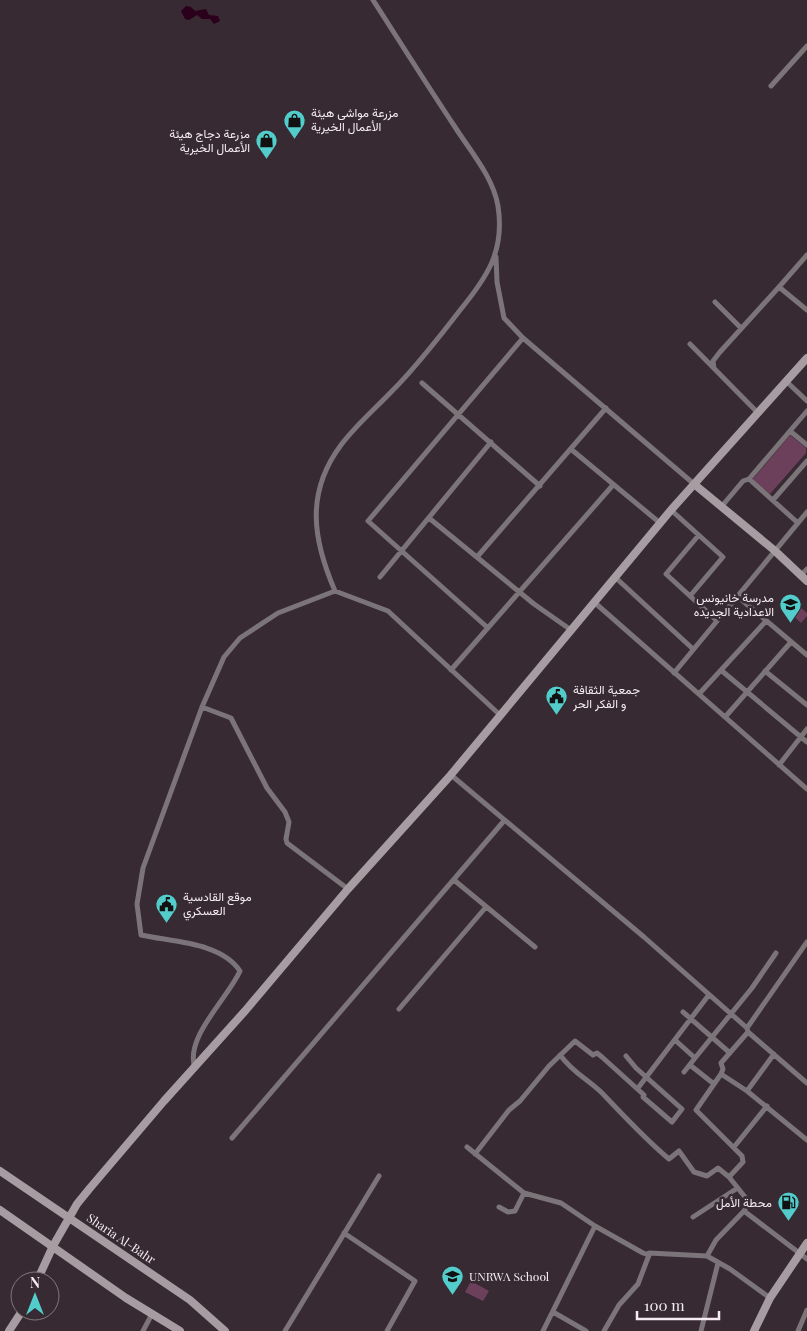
<svg xmlns="http://www.w3.org/2000/svg" width="807" height="1331" font-family="'Playfair Display',Vazirmatn,serif">
<rect width="100%" height="100%" fill="#372a32"/>
<path fill="#6c405b" d="M790 435 806 448V453L770 494 752 480Z
M794 602 807 613V616L801 623 787 610Z
M471 1281 489 1291 483 1301 465 1292Z"/>
<path fill="#2a001d" d="M186 6 191 7 195 11 206 9 209 15 218 16 220 21 214 24 210 19H202L197 15 189 20 185 19 181 11Z"/>
<g fill="none" stroke-linecap="round" stroke-linejoin="round">
<path stroke="#7b7478" stroke-width="5" d="M373 0C400 42 427 85 455 127 471 152 493 177 498 206 505 251 487 277 461 309 439 337 418 365 393 390 376 408 356 425 341 445 305 493 313 540 335 591L388 611 500 715
M771 86 807 46
M496 257 497 282 504 318 523 338 694 484
M779 287 807 255
M715 302 741 328
M690 344 758 413
M714 368 713 361 720 352 779 287 807 310
M787 382 807 401
M422 383 540 486
M790 431 807 445
M572 450 660 523
M773 500 807 461
M722 506 743 481 749 479
M671 510 723 557 690 596 716 620
M429 518 534 604 571 630
M798 523 749 479 807 411
M477 557 606 408
M800 576 807 569
M380 577 491 442
M616 578 693 649
M690 596 666 574 698 536
M737 596 807 655
M594 602 807 789
M488 628 368 521 523 338
M451 670 613 485
M722 671 807 742
M765 671 807 705
M674 673 807 512
M699 694 766 621
M202 707 231 718 267 788 285 812 289 822 286 839 287 843 348 889
M726 716 791 642
M779 765 807 729
M451 775 644 937 747 1028 748 1032 807 1083
M454 880 535 947
M399 1009 486 907
M683 1012 730 1053
M747 1028 807 942
M748 1032 721 1063 723 1069 721 1074 696 1110 742 1156 743 1162 729 1177 749 1202 744 1211 807 1259
M675 1040 695 1058 684 1072
M560 1055C574 1074 588 1079 603 1094 624 1116 645 1139 669 1159L679 1151 694 1172 707 1176 718 1168 729 1177
M695 1058 752 988 776 953
M690 1065 714 1084
M195 1068C184 1038 228 998 240 971 221 942 172 942 141 935L137 904 143 868 202 707 224 657 240 638 278 613 335 591
M721 1074 747 1091 807 1140
M638 1088 708 996
M747 1091 774 1054
M232 1138 503 822
M467 1147 524 1193
M734 1147 767 1106
M475 1154 509 1110 520 1101 549 1066 575 1041 593 1055 597 1053 602 1057 644 1095 643 1097 672 1122 682 1109 636 1068 626 1056
M499 1207 508 1212 515 1211 524 1193 561 1203 595 1226 643 1253 649 1255V1253L707 1256 730 1269 770 1298
M693 1217 736 1189
M344 1233 415 1281 387 1331
M707 1256 716 1240 744 1211
M553 1312 586 1331
M143 1331 152 1314
M285 1331 379 1176
M543 1331 595 1226
M604 1331 619 1305 638 1284 649 1255
M701 1331 718 1263
M798 1331 807 1310"/>
<path stroke="#a79ca2" stroke-width="8" d="M694 484 774 550 807 581
M0 1171 190 1300 225 1331
M0 1210 126 1298 180 1331
M37 1281 53 1246 77 1204 90 1188 164 1101 245 1011 348 889 449 777 671 510 807 358
M9 1331 22 1311
M754 1331 770 1298 807 1243"/>
</g>
<defs>
<symbol id="shop-pin" viewBox="-11 -11 22 30"><path d="M0 17L-7.5 6A9.5 9.5 0 1 1 7.5 6Z" fill="#53cdcb" stroke="#372a32"/><path d="M-5-2.5h2.3a2.7 3.5 0 0 1 5.4 0H5L5.5 6h-11ZM-1.5-2.5h3a1.5 2.3 0 0 0-3 0Z" fill="#111"/></symbol>
<symbol id="school-pin" viewBox="-11 -11 22 30"><path d="M0 17L-7.5 6A9.5 9.5 0 1 1 7.5 6Z" fill="#53cdcb" stroke="#372a32"/><path d="M0-5L7-2L0 1L-7-2ZM-4 1L0 2.5L4 1V4Q0 6-4 4Z" fill="#111"/></symbol>
<symbol id="civic-pin" viewBox="-11 -11 22 30"><path d="M0 17L-7.5 6A9.5 9.5 0 1 1 7.5 6Z" fill="#53cdcb" stroke="#372a32"/><path d="M-.6-6.5H3V-4.5H.6V-3L4-1V1h2V6H-6V1h2V-1L-.6-3ZM-1.2 2.5V6h2.4V2.5Z" fill="#111"/></symbol>
<symbol id="fuel-pin" viewBox="-11 -11 22 30"><path d="M0 17L-7.5 6A9.5 9.5 0 1 1 7.5 6Z" fill="#53cdcb" stroke="#372a32"/><path d="M-5.5-6h7V0h2V4h1.3V-2.5L3-4.5l.8-.8L6-3V5H2.5V1h-1V6h-7ZM-4.2-4.7v3.2H.2V-4.7Z" fill="#111"/></symbol>
</defs>
<g fill-rule="evenodd">
<use href="#shop-pin" x="282" y="108" width="25" height="34"/>
<use href="#shop-pin" x="254" y="128" width="25" height="34"/>
<use href="#school-pin" x="778" y="592" width="25" height="34"/>
<use href="#civic-pin" x="544" y="684" width="25" height="34"/>
<use href="#civic-pin" x="154" y="892" width="25" height="34"/>
<use href="#fuel-pin" x="776" y="1190" width="25" height="34"/>
<use href="#school-pin" x="440" y="1264" width="25" height="34"/>
</g>
<g text-anchor="middle" stroke-width="5" stroke-linejoin="round" paint-order="stroke">
<g font-size="12" fill="#f5ecf1" stroke="#372a32" text-anchor="start">
<text x="311" y="117">مزرعة مواشي هيئة<tspan x="311" dy="14">الأعمال الخيرية</tspan></text>
<text x="250" y="138" text-anchor="end">مزرعة دجاج هيئة<tspan x="250" dy="14">الأعمال الخيرية</tspan></text>
<text x="774" y="602" text-anchor="end">مدرسة خانيونس<tspan x="774" dy="14">الاعدادية الجديده</tspan></text>
<text x="573" y="694">جمعية الثقافة<tspan x="573" dy="14">و الفكر الحر</tspan></text>
<text x="183" y="901">موقع القادسية<tspan x="183" dy="14">العسكري</tspan></text>
<text x="772" y="1207" text-anchor="end">محطة الأمل</text>
<text x="469" y="1281">UNRWA School</text>
</g>
<g font-size="12" fill="#f5ecf1" stroke="#372a32">
<text transform="translate(121 1239) rotate(34)" y="4">Sharia Al-Bahr</text>
</g>
</g>
<g transform="translate(35 1296)"><circle r="24" fill="#372a32" stroke="#83787e"/>
<path d="M0-4L9 19L0 12L-9 19Z" fill="#53cdcb"/>
<text y="-8" font-size="14" font-weight="bold" text-anchor="middle" fill="#f5ecf1">N</text>
</g>
<path d="M637 1311v8h82v-8" fill="none" stroke="#f5ecf1" stroke-width="2.5"/>
<text x="644" y="1311" font-size="15" fill="#f5ecf1" stroke="#372a32" stroke-width="4" paint-order="stroke">100 m</text>
</svg>
